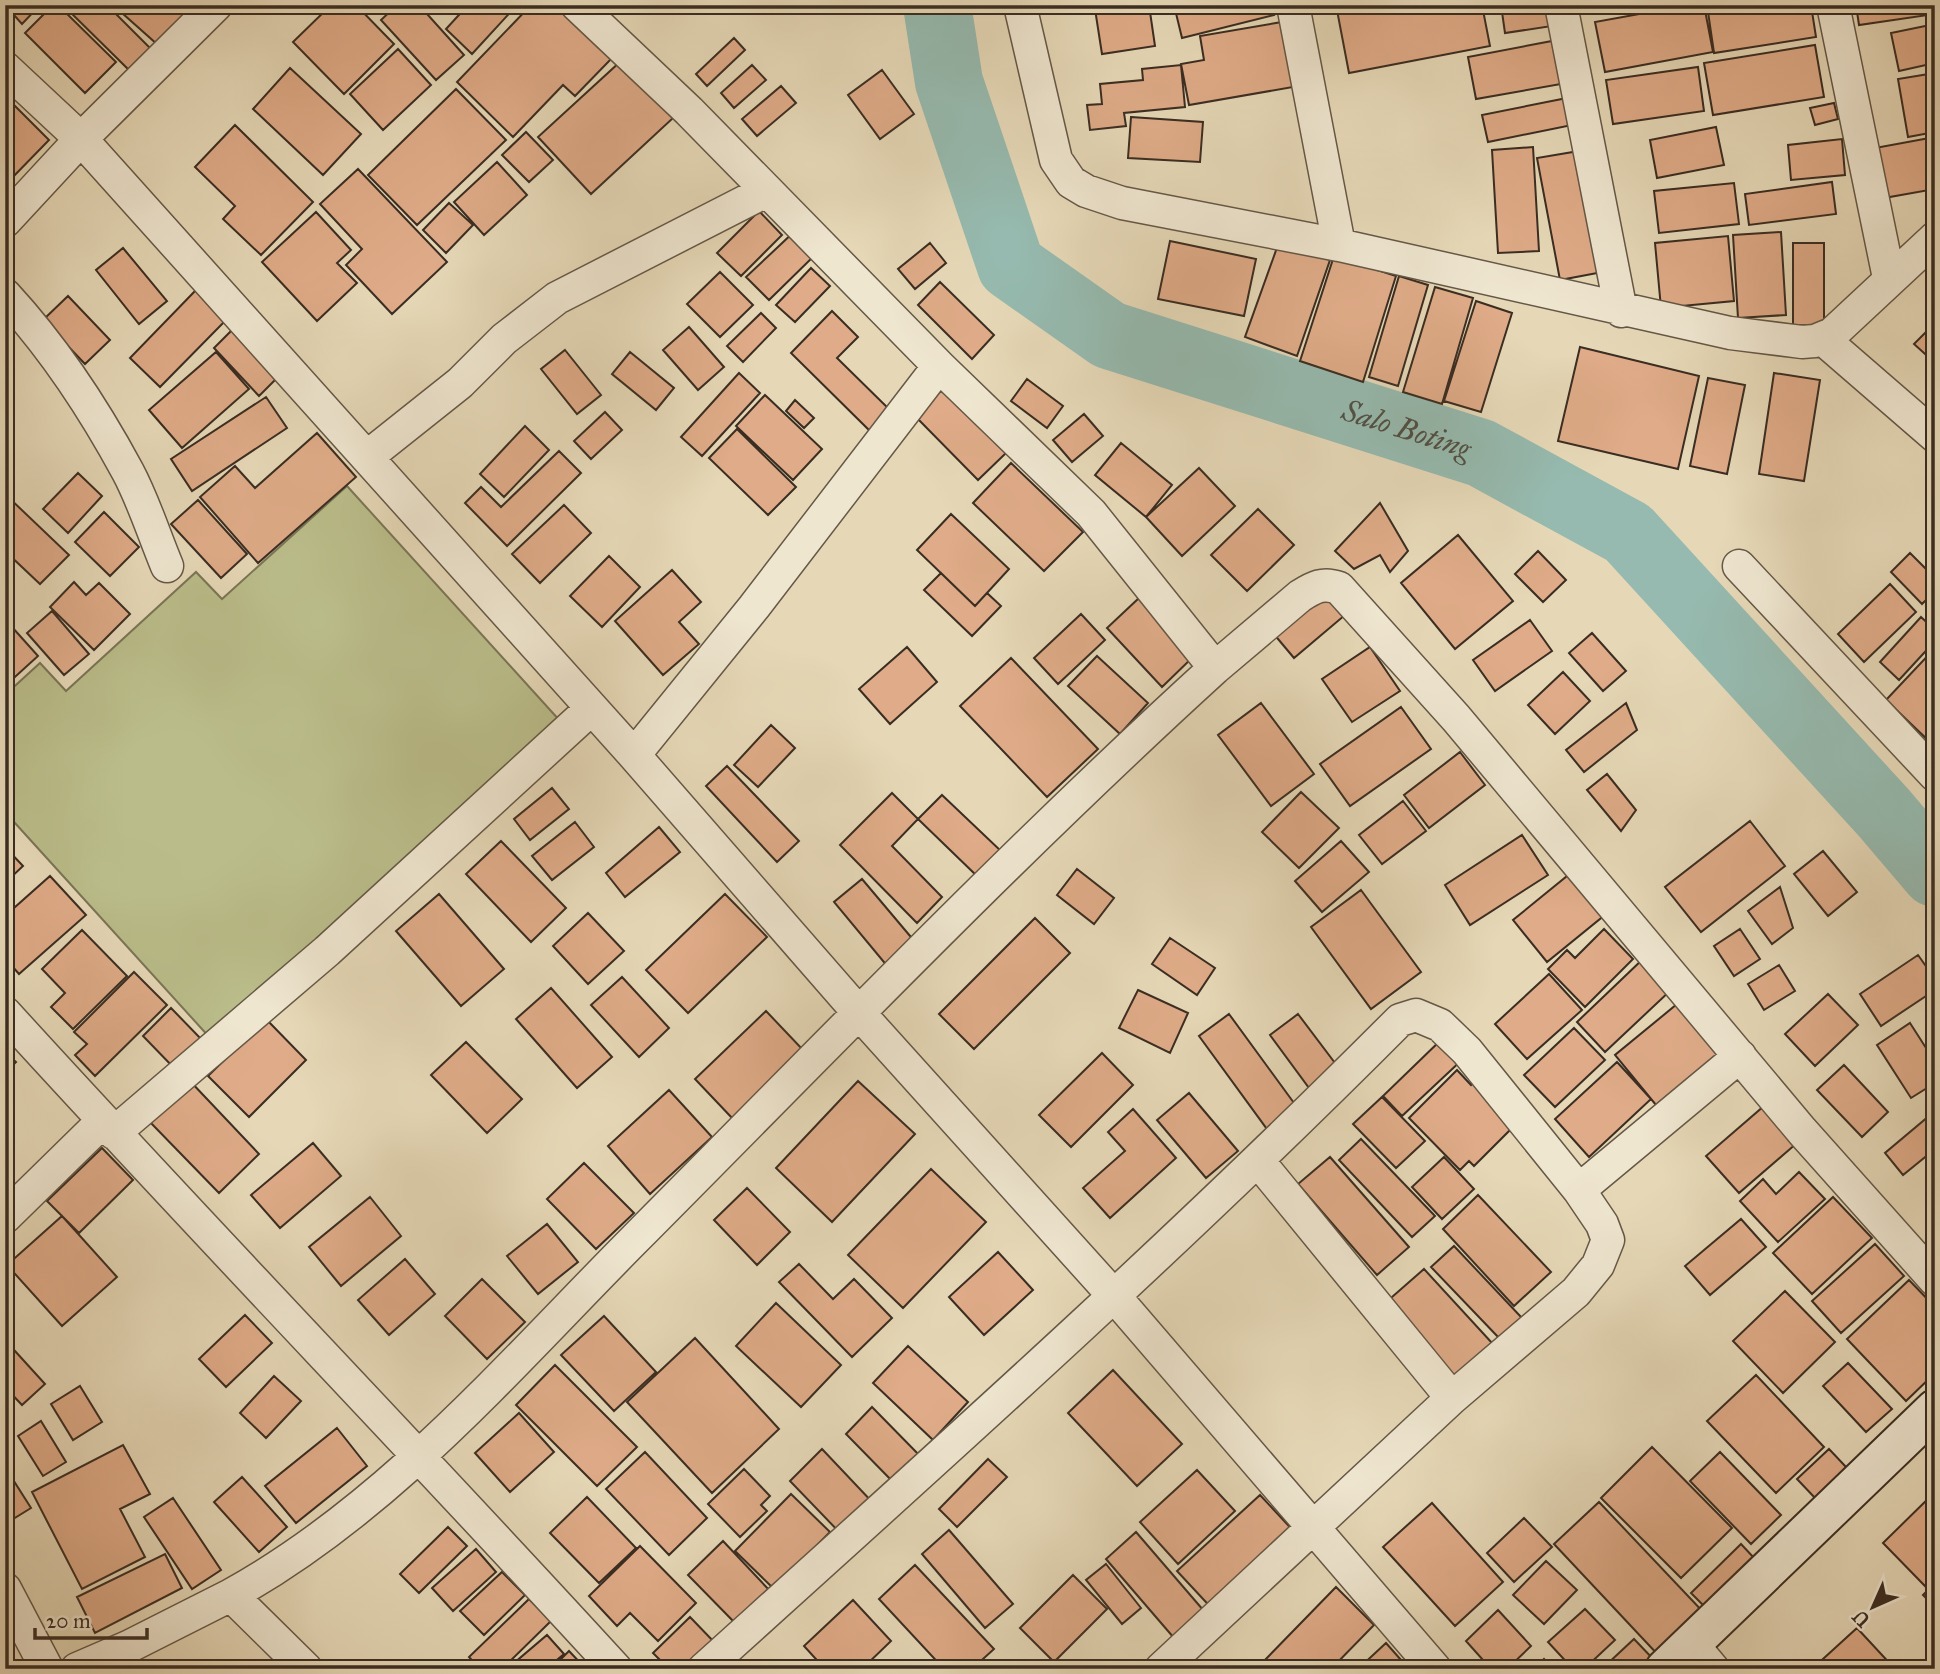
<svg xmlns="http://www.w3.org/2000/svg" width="1940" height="1674" font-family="'IM FELL Great Primer',serif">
<rect width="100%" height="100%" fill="#e6d8b7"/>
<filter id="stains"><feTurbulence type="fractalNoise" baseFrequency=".00286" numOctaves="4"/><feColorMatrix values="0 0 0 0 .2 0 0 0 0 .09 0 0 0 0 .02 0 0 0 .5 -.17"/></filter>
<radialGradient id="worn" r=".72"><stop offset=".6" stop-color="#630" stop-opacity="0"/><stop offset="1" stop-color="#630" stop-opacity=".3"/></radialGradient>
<path fill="#babd8a" stroke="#7a7556" stroke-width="2" d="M347 486 561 722 211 1039 5 812V695L40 663 66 691 196 572 222 599Z"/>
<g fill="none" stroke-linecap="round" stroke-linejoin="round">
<path stroke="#96baaf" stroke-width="68" id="s1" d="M937 5 949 82 1011 266 1109 335 1481 453 1628 533 1884 813 1935 873"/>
</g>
<path fill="#dfab88" stroke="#3a2d22" stroke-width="2" d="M5 5H40L22 24Z
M53 5H58L116 62 85 93 25 33Z
M63 5H107L154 52 133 74Z
M113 5H176L185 14 158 45Z
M331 5H356L394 44 344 94 293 42Z
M397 5H419L464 55 436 80 381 20Z
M468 5H517L472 54 446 29Z
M531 5H559L613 57 575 96 563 85 513 137 457 82Z
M1121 5H1149L1155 46 1102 54 1095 9Z
M1174 5H1271L1274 15 1182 38Z
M1336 5H1482L1490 46 1349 73Z
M1501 5H1549L1552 26 1505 33Z
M1689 5H1704L1713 52 1605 72 1595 22Z
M1707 5H1811L1816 37 1714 53Z
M1856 5H1935V14L1859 25Z
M1282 22 1293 87 1189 105 1181 64 1204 60 1200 36Z
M1935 24V63L1899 71 1891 33Z
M734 38 745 50 707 86 696 74Z
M1552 41 1561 84 1476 99 1468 57Z
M1815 45 1824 97 1713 115 1704 63Z
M398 49 431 85 383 130 350 94Z
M621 61 673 118 591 194 538 137Z
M752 65 766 80 734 108 721 93Z
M1181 65 1185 107 1124 113 1126 126 1090 130 1087 105 1102 104 1100 84 1143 80 1142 69Z
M1698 67 1704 111 1613 124 1606 80Z
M290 68 361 134 323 175 253 109Z
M882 70 914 114 880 139 848 95Z
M1935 73V132L1908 137 1898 79Z
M781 86 796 103 757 136 742 119Z
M456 89 506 140 417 225 368 175Z
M5 96 49 140 9 181 5 177Z
M1572 97 1577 124 1488 142 1482 115Z
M1834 103 1838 119 1815 125 1810 108Z
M1131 117 1203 122 1200 162 1128 158Z
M235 125 313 202 261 255 223 219 235 206 195 167Z
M1716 127 1724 165 1657 178 1650 140Z
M526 132 553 160 529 182 502 155Z
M1935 137V189L1884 198 1875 148Z
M1842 139 1845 175 1791 180 1788 145Z
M1533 147 1539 251 1498 253 1492 150Z
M1585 150 1608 271 1560 280 1537 158Z
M497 162 527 195 484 235 454 202Z
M358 169 447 262 392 314 346 265 362 249 320 204Z
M1832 182 1836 214 1749 225 1745 194Z
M1734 183 1739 224 1659 233 1654 191Z
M449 203 473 225 446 253 423 230Z
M759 211 782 235 741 276 717 253Z
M316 212 351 250 337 263 357 283 317 321 262 262Z
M796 230 818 252 769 300 746 277Z
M1781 232 1786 315 1738 318 1733 235Z
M1728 236 1734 301 1661 308 1655 243Z
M1170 241 1256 259 1244 316 1158 299Z
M1279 242 1330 260 1297 356 1245 337Z
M930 243 946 263 915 289 898 269Z
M1793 243H1824V326L1793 325Z
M123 248 167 301 139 324 96 270Z
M1334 256 1396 276 1363 382 1300 361Z
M811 268 830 286 795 322 776 305Z
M720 272 753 305 720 337 687 304Z
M1399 276 1428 285 1398 386 1369 377Z
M940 282 994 335 972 359 918 305Z
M1435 287 1473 298 1442 404 1403 392Z
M196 290 226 320 160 387 130 358Z
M68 296 110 340 85 364 43 320Z
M1476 301 1512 313 1481 412 1444 401Z
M832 311 858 337 837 358 893 413 872 433 791 353Z
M761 313 776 328 743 362 727 346Z
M1935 323V363L1914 344Z
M238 324 283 372 259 396 214 348Z
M689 327 724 367 698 390 663 350Z
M1580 347 1699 376 1678 469 1558 441Z
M565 350 601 395 577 414 541 369Z
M216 352 249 389 182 448 149 410Z
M630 352 674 388 656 410 612 374Z
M739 373 760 393 702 456 681 437Z
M1774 373 1820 380 1804 481 1759 474Z
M1708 378 1745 385 1727 474 1690 466Z
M1027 379 1063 406 1047 428 1011 401Z
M940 387 1006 453 978 480 913 414Z
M765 395 822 449 793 480 736 426Z
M266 397 287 428 192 491 171 459Z
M795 400 814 418 804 428 786 411Z
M605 412 622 430 591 459 574 441Z
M1084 414 1103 436 1072 462 1053 440Z
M525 426 549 450 504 497 480 474Z
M737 429 796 487 768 515 709 458Z
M317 433 356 477 258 563 200 497 235 466 255 488Z
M1121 443 1172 485 1146 517 1095 475Z
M559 451 581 473 507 546 465 503 481 487 501 507Z
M1011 463 1083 532 1044 571 973 503Z
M1199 468 1235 506 1182 556 1146 517Z
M78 473 102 496 68 533 43 509Z
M5 494 69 555 40 584 5 551Z
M198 500 247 554 221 578 171 524Z
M1380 503 1408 551 1390 572 1380 555 1354 569 1335 551Z
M564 505 591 533 540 583 512 554Z
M1258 509 1294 545 1247 591 1211 555Z
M104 512 139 547 110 576 75 542Z
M951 514 1009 569 975 606 917 550Z
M1458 535 1513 601 1455 649 1401 583Z
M1538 551 1566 580 1543 602 1515 574Z
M1910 553 1935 578V591L1922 604 1891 572Z
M609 556 640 587 602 627 570 596Z
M672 570 701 602 679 622 699 644 663 675 615 621Z
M941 573 975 606 987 593 1001 606 972 636 924 590Z
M74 582 86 595 99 583 130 614 94 650 50 607Z
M1890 584 1916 612 1864 662 1838 634Z
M1323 590 1345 615 1294 658 1273 633Z
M1935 597V614L1926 606Z
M1139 598 1194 656 1162 687 1107 628Z
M52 611 89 654 64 675 27 633Z
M1081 614 1105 640 1058 684 1034 658Z
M1921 617 1935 630V641L1899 680 1880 662Z
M1530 620 1552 651 1495 691 1473 660Z
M12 627 38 656 5 686V633Z
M1592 633 1626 671 1603 691 1569 653Z
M907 647 937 682 890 724 859 689Z
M1370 647 1400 691 1352 722 1322 679Z
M1935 648V739L1931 743 1886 700Z
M1097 656 1148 703 1120 734 1068 686Z
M1011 658 1098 749 1047 797 960 706Z
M1563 672 1590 701 1555 734 1528 705Z
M1261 703 1314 774 1271 806 1218 735Z
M1626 703 1637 730 1584 772 1566 750Z
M1401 707 1431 749 1350 806 1320 764Z
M771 725 795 748 758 787 734 765Z
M1460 752 1485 785 1429 828 1404 795Z
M727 766 799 841 777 862 706 786Z
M1607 774 1636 810 1621 831 1587 790Z
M552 788 569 809 530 840 514 819Z
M1301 792 1339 828 1299 868 1262 832Z
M892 793 918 819 892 846 942 897 917 923 840 845Z
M942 795 1002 852 978 877 918 819Z
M1403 801 1426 831 1382 864 1359 835Z
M1750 821 1785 866 1701 932 1665 887Z
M575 822 594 847 552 880 532 856Z
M659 827 680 852 625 897 606 873Z
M1522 835 1548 875 1470 925 1445 885Z
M501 841 566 908 531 942 466 874Z
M1341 841 1369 872 1322 912 1295 881Z
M5 847 23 866 5 883Z
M1823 851 1857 892 1828 916 1794 874Z
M1077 869 1114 898 1094 924 1057 895Z
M1572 872 1606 914 1547 962 1513 920Z
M50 876 86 915 19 974 5 958V916Z
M862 879 921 949 893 973 834 902Z
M1780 887 1793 928 1772 944 1748 911Z
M1361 890 1421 972 1371 1009 1311 927Z
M439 894 504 969 461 1006 396 931Z
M725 894 767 937 688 1013 646 970Z
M588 913 624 951 588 984 553 946Z
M1035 918 1070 953 974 1049 939 1014Z
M1604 929 1633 959 1585 1007 1548 969 1567 950 1575 958Z
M1740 929 1760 959 1734 976 1714 946Z
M82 930 127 976 73 1029 51 1007 65 993 42 969Z
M1170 938 1215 968 1197 995 1152 964Z
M1918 955 1935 979V990L1881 1026 1860 994Z
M1644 958 1672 989 1605 1052 1577 1022Z
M1779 965 1795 991 1764 1010 1748 984Z
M134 972 167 1005 95 1076 75 1055 87 1044 74 1032Z
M1549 974 1582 1010 1527 1059 1495 1024Z
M622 977 669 1028 639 1057 591 1005Z
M551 988 612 1057 577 1088 516 1019Z
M1138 990 1188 1013 1170 1053 1119 1028Z
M1828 994 1858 1025 1815 1066 1785 1034Z
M1688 995 1729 1045 1656 1105 1615 1055Z
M171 1008 203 1041 175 1069 143 1036Z
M766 1011 804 1051 733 1119 695 1079Z
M1229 1014 1302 1114 1272 1136 1199 1036Z
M1298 1014 1341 1071 1312 1092 1270 1035Z
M266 1019 306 1060 249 1117 208 1076Z
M1910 1023 1935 1062V1083L1911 1098 1877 1045Z
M1574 1028 1605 1060 1555 1107 1524 1075Z
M1444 1037 1464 1058 1402 1116 1383 1096Z
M466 1042 522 1099 487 1133 431 1075Z
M5 1052 16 1062 5 1073Z
M1102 1053 1133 1085 1071 1147 1039 1115Z
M1617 1062 1651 1099 1589 1157 1555 1119Z
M1844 1065 1888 1112 1862 1137 1817 1090Z
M1457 1070 1471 1085 1479 1077 1512 1128 1474 1166 1469 1161 1460 1170 1409 1118Z
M189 1080 259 1154 219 1193 148 1120Z
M858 1081 915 1134 832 1222 776 1168Z
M669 1090 712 1137 650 1194 608 1146Z
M1189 1093 1238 1151 1206 1178 1157 1120Z
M1382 1097 1425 1141 1396 1168 1353 1124Z
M1764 1106 1797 1143 1739 1193 1706 1156Z
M1133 1109 1176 1158 1110 1218 1083 1188 1125 1151 1108 1132Z
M1935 1111V1149L1903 1175 1885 1153Z
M1361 1139 1435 1216 1412 1237 1339 1160Z
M313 1143 341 1176 280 1228 251 1195Z
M102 1148 133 1180 79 1233 47 1201Z
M1330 1157 1409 1247 1377 1275 1298 1184Z
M1444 1157 1474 1189 1442 1219 1412 1187Z
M584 1163 634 1213 596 1249 547 1199Z
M931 1169 986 1222 903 1308 848 1255Z
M1799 1172 1825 1199 1778 1242 1740 1201 1763 1179 1776 1194Z
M747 1188 790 1232 757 1265 714 1220Z
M1478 1195 1551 1272 1514 1306 1443 1229Z
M370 1197 401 1236 341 1286 309 1247Z
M1833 1197 1872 1238 1812 1294 1773 1253Z
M62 1216 117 1277 62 1326 7 1265Z
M1741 1219 1766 1247 1710 1295 1685 1266Z
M547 1224 578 1262 538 1294 507 1256Z
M1875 1244 1904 1276 1841 1333 1812 1301Z
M1454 1246 1522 1318 1500 1339 1431 1267Z
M998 1252 1033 1290 984 1335 949 1297Z
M405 1259 435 1294 389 1335 358 1300Z
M799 1264 833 1299 854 1279 892 1318 852 1357 779 1282Z
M1424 1269 1492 1343 1453 1378 1384 1304Z
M482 1279 525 1322 487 1359 445 1316Z
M1909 1280 1935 1307V1373L1906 1401 1847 1339Z
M1785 1291 1835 1342 1783 1393 1733 1341Z
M776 1303 841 1365 801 1407 736 1346Z
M245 1315 272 1343 226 1387 199 1359Z
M604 1316 656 1372 614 1411 561 1355Z
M695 1338 779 1429 712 1493 627 1402Z
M5 1340 45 1384 22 1405 5 1387Z
M908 1346 968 1402 933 1440 873 1383Z
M1848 1363 1892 1409 1866 1432 1823 1386Z
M555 1365 637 1447 597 1486 516 1405Z
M1113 1370 1182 1444 1137 1486 1068 1413Z
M1756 1375 1824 1447 1776 1493 1707 1421Z
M274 1376 301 1401 266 1438 240 1413Z
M80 1386 102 1422 73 1440 51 1404Z
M872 1407 925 1461 898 1487 846 1434Z
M519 1413 554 1452 510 1492 475 1453Z
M41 1421 66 1462 43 1476 18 1436Z
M337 1428 367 1466 296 1523 265 1486Z
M123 1445 150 1494 120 1509 145 1557 82 1589 32 1492Z
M1652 1447 1732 1528 1681 1578 1601 1498Z
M822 1449 875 1505 843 1536 790 1481Z
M1829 1449 1847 1468 1816 1499 1797 1479Z
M645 1452 707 1518 669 1555 606 1489Z
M1720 1452 1781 1515 1751 1544 1690 1481Z
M988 1459 1007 1477 957 1527 939 1509Z
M5 1467 31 1508 5 1524Z
M744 1469 770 1496 761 1505 767 1511 740 1537 708 1504Z
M1197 1470 1235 1511 1178 1564 1140 1522Z
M242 1477 287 1527 259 1552 214 1502Z
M1935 1492V1577L1925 1586 1883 1543Z
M791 1494 830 1532 774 1589 735 1551Z
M1260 1495 1300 1538 1218 1615 1177 1571Z
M587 1497 636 1548 599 1583 550 1533Z
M173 1498 221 1570 192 1589 144 1517Z
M1599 1502 1706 1615 1661 1658 1554 1544Z
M1432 1503 1503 1582 1455 1626 1383 1547Z
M1524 1518 1552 1547 1514 1582 1487 1553Z
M448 1527 467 1546 419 1593 400 1574Z
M949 1530 1013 1604 985 1628 922 1554Z
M1136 1532 1204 1611 1174 1638 1106 1559Z
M723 1541 771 1592 737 1625 688 1575Z
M1741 1544 1755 1559 1705 1607 1691 1593Z
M640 1546 696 1603 658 1641 630 1613 617 1626 589 1596Z
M476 1549 496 1572 453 1611 432 1588Z
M165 1554 182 1588 95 1633 77 1597Z
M1546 1561 1577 1590 1544 1624 1513 1595Z
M1106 1564 1141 1608 1122 1624 1086 1580Z
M915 1565 994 1649 972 1669H944L879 1599Z
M502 1572 525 1595 484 1635 460 1611Z
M1073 1575 1107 1609 1054 1662 1020 1628Z
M1935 1583V1607L1923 1595Z
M1336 1587 1374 1625 1331 1669H1270L1263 1662Z
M529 1599 551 1621 502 1669H480L469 1657Z
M853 1600 891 1641 862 1669H825L804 1646Z
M1585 1609 1615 1640 1584 1669H1573L1548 1642Z
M1498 1610 1531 1646 1507 1669H1491L1466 1641Z
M690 1617 716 1644 690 1669H669L653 1653Z
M1857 1628 1895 1669H1812Z
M547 1635 564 1654 546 1669H507Z
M1634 1639 1656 1662 1648 1669H1608L1605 1666Z
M1386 1643 1409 1669H1358Z
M569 1651 586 1669H551Z
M1544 1659 1554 1669H1534Z"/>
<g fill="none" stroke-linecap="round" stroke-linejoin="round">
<defs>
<path id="street" d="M577 5 689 111 939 366
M1020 5 1056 160 1071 182 1086 191 1122 203 1339 245 1730 333 1802 342 1815 341 1832 334 1935 238
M1293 5 1339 245
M1561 5 1621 311
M1833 5 1889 278
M5 68 81 139 634 755 859 1013 1115 1297 1435 1669
M5 221 81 139 216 5
M5 295C54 348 94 409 128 472 144 502 154 535 167 566
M1823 339 1935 436
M367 457 460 383 504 339 557 298 766 191
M1739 566 1935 775
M1215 668 1300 596C1314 587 1323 582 1339 588L1456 718 1802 1131 1935 1280
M5 1013C206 1234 414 1448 616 1669
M114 1133 327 951 592 708
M5 1217 103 1121
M1452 1398 1576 1292 1598 1265 1608 1240 1602 1224 1579 1190
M5 1589 47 1669
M1692 1644 1713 1669
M77 1669 128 1647 231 1595
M306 1669 231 1595C388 1508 508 1367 633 1241 825 1048 1014 851 1215 668L1091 513 939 366 754 607 634 755
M704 1669C940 1456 1176 1245 1400 1020L1416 1015 1440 1025 1467 1051 1579 1190 1740 1056
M1161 1669 1452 1398 1259 1162"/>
<path id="secondary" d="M1665 1669 1935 1409"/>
</defs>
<use href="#street" stroke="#655847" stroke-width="35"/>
<use href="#secondary" stroke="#3a2d22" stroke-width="42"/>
<use href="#street" stroke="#efe6d0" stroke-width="32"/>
<use href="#secondary" stroke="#efe6d0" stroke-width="38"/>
</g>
<g text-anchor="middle" stroke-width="5" stroke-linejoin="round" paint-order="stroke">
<g font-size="30" font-style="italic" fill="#515045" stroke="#efe6d0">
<text dy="10" stroke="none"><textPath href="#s1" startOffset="704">Salo Boting</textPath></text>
</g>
</g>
<rect width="1940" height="1674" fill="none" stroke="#e6d8b7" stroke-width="28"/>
<rect x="7" y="7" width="1926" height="1660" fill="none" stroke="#3a2d22" stroke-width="3.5"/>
<rect x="14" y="14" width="1912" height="1646" fill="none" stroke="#3a2d22" stroke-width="2"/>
<g transform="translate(1873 1607) rotate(225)" stroke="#efe6d0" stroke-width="5" paint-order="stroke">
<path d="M0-5L12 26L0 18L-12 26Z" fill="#3a2d22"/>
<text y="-10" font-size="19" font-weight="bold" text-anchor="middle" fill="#3a2d22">U</text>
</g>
<path d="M35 1628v10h112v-10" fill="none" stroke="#3a2d22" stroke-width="3.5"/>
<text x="46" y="1628" font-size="21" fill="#3a2d22" stroke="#efe6d0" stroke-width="5" paint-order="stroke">20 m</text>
<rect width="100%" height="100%" filter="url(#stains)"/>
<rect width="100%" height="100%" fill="url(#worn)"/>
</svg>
